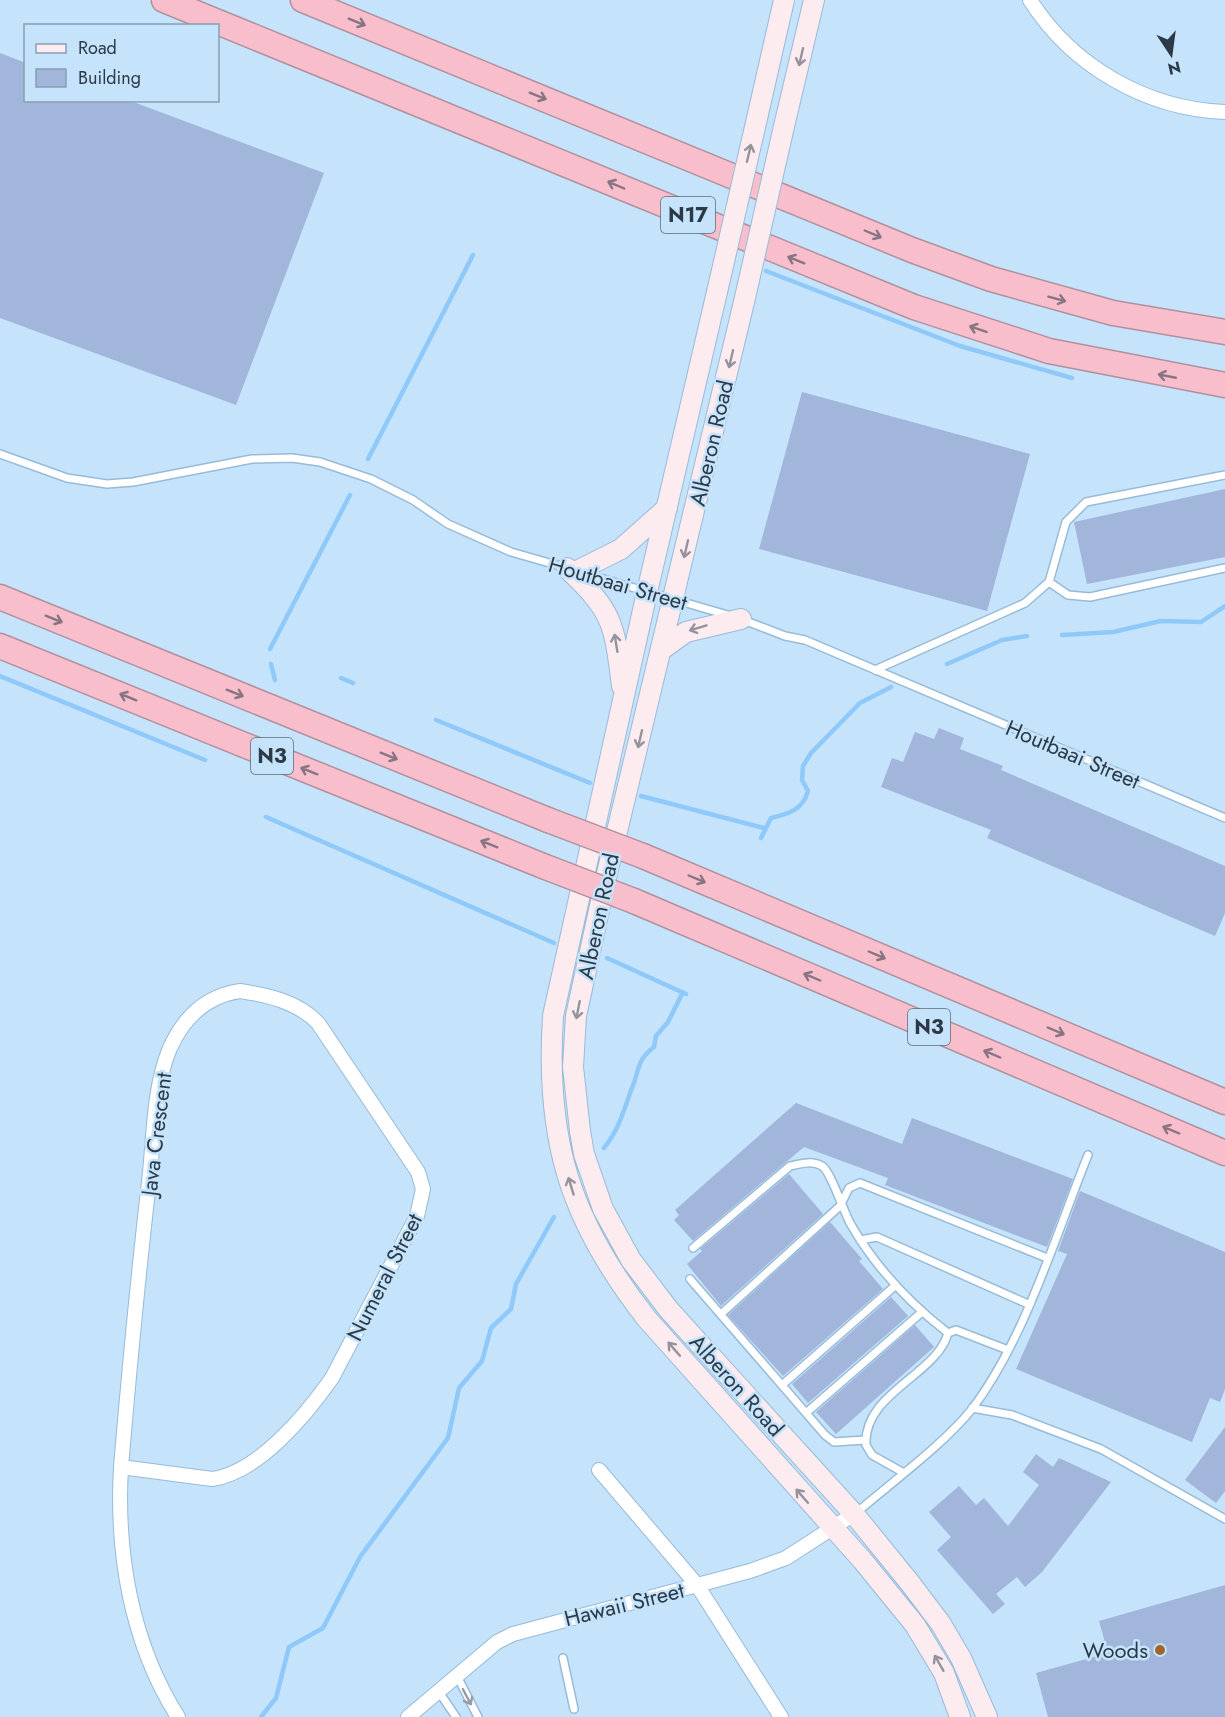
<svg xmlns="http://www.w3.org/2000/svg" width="1225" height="1717" font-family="Jost,sans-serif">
<rect width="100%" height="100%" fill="#c5e3fb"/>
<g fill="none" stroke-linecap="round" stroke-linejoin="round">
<path stroke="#8ec9fa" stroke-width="4.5" d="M766 271 960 346 1072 378
M368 459 473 255
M1062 635 1113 632 1161 621 1201 622 1225 606
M270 649 350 495
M271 664 275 680
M947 664 1002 640 1027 636
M0 676 205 760
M341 678 353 683
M436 720 590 783
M641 796 764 828
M266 817 554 943
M761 838 771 818C788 814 803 810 808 791L802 780 803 766 811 753 860 703 891 687
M607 958 686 994
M604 1148C619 1130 624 1109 632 1088 640 1069 636 1061 654 1047L656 1036 668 1022 682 994
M261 1717 276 1698 289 1647 323 1628 360 1557 448 1438 459 1388 482 1361 491 1328 511 1309 516 1284 554 1217"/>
</g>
<path fill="#a2b5db" d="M0 53 26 63V100H128L324 173 236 405 0 318Z
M802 392 1030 454 987 611 759 549Z
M1225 489V557L1087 584 1074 522Z
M939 728 964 738 960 749 1003 766 1001 770 1225 866V913L1215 936 987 838 991 830 881 787 892 758 903 762 915 732 934 739Z
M796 1103 902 1144 912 1118 1073 1179 1047 1247 885 1185 888 1178 804 1147 693 1241 674 1220 679 1215 675 1210Z
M789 1174 823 1214 721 1306 687 1264 702 1251 700 1249Z
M1080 1191 1225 1252V1389L1220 1402 1210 1398 1192 1442 1016 1369 1067 1254 1058 1251Z
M830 1222 862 1259 859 1261 883 1289 783 1376 728 1315Z
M891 1297 908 1316 808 1403 792 1384Z
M915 1325 934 1347 836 1434 816 1412Z
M1225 1427V1491L1216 1503 1185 1480Z
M1036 1454 1053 1467 1059 1458 1111 1482 1042 1572 1025 1587 1017 1577 996 1594 1005 1604 993 1614 937 1550 951 1537 929 1512 959 1486 976 1505 984 1498 1008 1526 1039 1485 1023 1472Z
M1225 1585V1717H1048L1036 1673 1108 1653 1099 1621Z"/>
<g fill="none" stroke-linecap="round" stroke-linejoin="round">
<defs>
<path id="lane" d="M0 454 67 478 107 484 133 482 252 459 292 458 320 462 371 479 413 500 448 524 511 552 567 568
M583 573 731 616
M1049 582 1068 595 1090 597 1225 568
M741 619 785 636 805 640 1225 818
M875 670 1025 603 1049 582 1066 522 1086 502 1225 475
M860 1240 877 1237 1028 1304
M693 1248 790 1166C799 1164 812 1160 822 1166 830 1170 844 1212 850 1223 875 1267 908 1302 948 1333
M690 1279 825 1435 834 1442 865 1440
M721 1314 840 1206 849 1188 860 1183 1047 1258
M782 1385 896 1285
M972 1408 1012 1415 1101 1449 1225 1519
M806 1413 922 1312
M904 1473 872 1455 866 1445C863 1393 937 1375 948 1333L956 1330 1008 1350
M856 1513C891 1483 944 1444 972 1409 1025 1339 1055 1237 1088 1155
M563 1658 574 1709
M457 1676 478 1717
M439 1692 456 1717"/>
<path id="street" d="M1030 0C1072 66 1146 109 1225 112
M240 991C268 995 298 1002 318 1023L418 1172 423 1189 417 1216 332 1378C306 1415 258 1473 212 1479L121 1467C129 1372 138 1277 149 1182 154 1139 153 1088 170 1048 184 1017 206 996 240 991Z
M121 1467C116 1553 131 1643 178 1717
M599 1470 697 1585 781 1717
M408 1717 497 1642 513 1634 750 1571 786 1558 854 1514"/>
<path id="secondary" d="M758 114 784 0
M785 122 814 0
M717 292 647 592 553 1016C545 1140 570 1221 647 1319L863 1561 915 1625 944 1673 960 1717
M744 302 608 869 576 1016 573 1067 580 1131 584 1154 603 1209 631 1260 669 1310 854 1514 910 1583 941 1624 961 1658 987 1717
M567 568C614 613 614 623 622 686
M577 571 621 549 667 508
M661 650 686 632 741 619"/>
<path id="highway" d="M164 0 914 307 1049 351 1225 385
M303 0 912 250 991 279 1113 313 1225 332
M0 597 548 820
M0 646 543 866
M643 856 1225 1102
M634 901 1225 1153"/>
</defs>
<use href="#lane" stroke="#97bbd8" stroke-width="10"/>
<use href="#street" stroke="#97bbd8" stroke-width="16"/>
<use href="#secondary" stroke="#97bbd8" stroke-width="22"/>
<use href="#highway" stroke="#b1909d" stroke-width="27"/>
<use href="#lane" stroke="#fff" stroke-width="7"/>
<use href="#street" stroke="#fff" stroke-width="14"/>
<use href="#secondary" stroke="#fdecef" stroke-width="20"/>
<use href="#highway" stroke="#f9becb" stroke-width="24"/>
<defs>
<path id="secondary-bridge" d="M717 292 758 114
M744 302 785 122"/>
<path id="highway-bridge" d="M548 820 643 856
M543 866 634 901"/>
</defs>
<use href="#secondary-bridge" stroke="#97bbd8" stroke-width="22" stroke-linecap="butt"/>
<use href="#highway-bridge" stroke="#b1909d" stroke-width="27" stroke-linecap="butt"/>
<use href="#secondary-bridge" stroke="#fdecef" stroke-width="20"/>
<use href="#highway-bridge" stroke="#f9becb" stroke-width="24"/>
</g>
<defs><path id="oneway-shaft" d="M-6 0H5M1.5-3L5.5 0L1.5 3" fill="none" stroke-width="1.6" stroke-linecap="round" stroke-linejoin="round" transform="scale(1.5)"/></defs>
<g stroke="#887582">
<use href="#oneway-shaft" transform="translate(357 22) rotate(22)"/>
<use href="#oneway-shaft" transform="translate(538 96) rotate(22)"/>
<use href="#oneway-shaft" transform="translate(616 185) rotate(-157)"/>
<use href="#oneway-shaft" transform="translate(873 234) rotate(23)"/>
<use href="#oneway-shaft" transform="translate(796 260) rotate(-158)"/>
<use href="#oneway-shaft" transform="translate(1057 299) rotate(15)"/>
<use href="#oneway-shaft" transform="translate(978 329) rotate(-161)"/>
<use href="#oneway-shaft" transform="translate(1167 376) rotate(-169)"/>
<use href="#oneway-shaft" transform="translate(54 619) rotate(22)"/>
<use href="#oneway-shaft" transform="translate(235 693) rotate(22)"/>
<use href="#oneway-shaft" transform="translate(128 697) rotate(-158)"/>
<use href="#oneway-shaft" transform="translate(389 756) rotate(22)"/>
<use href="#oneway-shaft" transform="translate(309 771) rotate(-158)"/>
<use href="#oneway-shaft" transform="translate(489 844) rotate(-158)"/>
<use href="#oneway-shaft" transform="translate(697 879) rotate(23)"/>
<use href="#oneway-shaft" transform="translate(877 955) rotate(23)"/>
<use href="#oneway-shaft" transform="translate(812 977) rotate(-157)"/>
<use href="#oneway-shaft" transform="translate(1056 1031) rotate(23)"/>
<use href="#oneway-shaft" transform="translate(992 1054) rotate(-157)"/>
<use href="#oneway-shaft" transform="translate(1171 1130) rotate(-157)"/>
</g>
<g stroke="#94939b">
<use href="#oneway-shaft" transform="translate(801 57) rotate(103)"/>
<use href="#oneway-shaft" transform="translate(749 153) rotate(-77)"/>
<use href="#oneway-shaft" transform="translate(731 359) rotate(103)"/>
<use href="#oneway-shaft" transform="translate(686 549) rotate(103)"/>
<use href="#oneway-shaft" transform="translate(698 628) rotate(163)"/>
<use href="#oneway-shaft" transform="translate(616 643) rotate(-99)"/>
<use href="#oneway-shaft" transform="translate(640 739) rotate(103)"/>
<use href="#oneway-shaft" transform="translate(578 1010) rotate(101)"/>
<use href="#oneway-shaft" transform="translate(571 1186) rotate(-107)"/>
<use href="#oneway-shaft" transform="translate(674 1349) rotate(-131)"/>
<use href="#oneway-shaft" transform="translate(802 1496) rotate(-131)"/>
<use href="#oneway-shaft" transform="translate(939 1663) rotate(-120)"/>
</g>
<use stroke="#969ca3" href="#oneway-shaft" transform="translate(467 1697) rotate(62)"/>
<circle fill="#a16627" stroke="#c5e3fb" stroke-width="2" cx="1160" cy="1650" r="6"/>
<g text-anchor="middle" stroke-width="5" stroke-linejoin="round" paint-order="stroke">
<g fill="#c5e3fb" stroke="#5a6d7d" stroke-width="1.5">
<rect x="661" y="197" width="54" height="36" rx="4.5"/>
<rect x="251" y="738" width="42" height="36" rx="4.5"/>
<rect x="908" y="1009" width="42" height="36" rx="4.5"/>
</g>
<g font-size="21" font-weight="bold" fill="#2c3a47">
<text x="688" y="222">N17</text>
<text x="272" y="763">N3</text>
<text x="929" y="1034">N3</text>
</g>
<g font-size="22" fill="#2c3a47" stroke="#c5e3fb">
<text transform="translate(711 443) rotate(-77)" y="8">Alberon Road</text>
<text transform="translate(618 583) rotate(16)" y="8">Houtbaai Street</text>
<text transform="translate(1073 754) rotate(23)" y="8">Houtbaai Street</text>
<text transform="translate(598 916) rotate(-78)" y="8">Alberon Road</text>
<text transform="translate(156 1134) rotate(-83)" y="8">Java Crescent</text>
<text transform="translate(384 1277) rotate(-63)" y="8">Numeral Street</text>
<text transform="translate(737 1385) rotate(48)" y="8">Alberon Road</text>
<text transform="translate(624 1604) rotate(-14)" y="8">Hawaii Street</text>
</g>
<g font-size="22" fill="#2c3a47" stroke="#c5e3fb" text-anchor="end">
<text x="1148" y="1658">Woods</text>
</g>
</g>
<rect x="24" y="24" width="195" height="78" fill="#c5e3fb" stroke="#889fb3" stroke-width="1.5"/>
<rect x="36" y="44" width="30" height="9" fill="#fdecef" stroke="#889fb3" stroke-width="1.5"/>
<text x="78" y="54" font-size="18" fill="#2c3a47">Road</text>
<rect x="36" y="69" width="30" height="18" fill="#a2b5db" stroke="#889fb3" stroke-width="1.5"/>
<text x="78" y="84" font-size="18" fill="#2c3a47">Building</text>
<g transform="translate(1171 54) rotate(167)" stroke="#c5e3fb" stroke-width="4.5" paint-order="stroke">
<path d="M0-4.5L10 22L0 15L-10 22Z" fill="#2c3a47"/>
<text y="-9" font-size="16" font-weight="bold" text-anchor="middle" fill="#2c3a47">N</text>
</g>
</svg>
